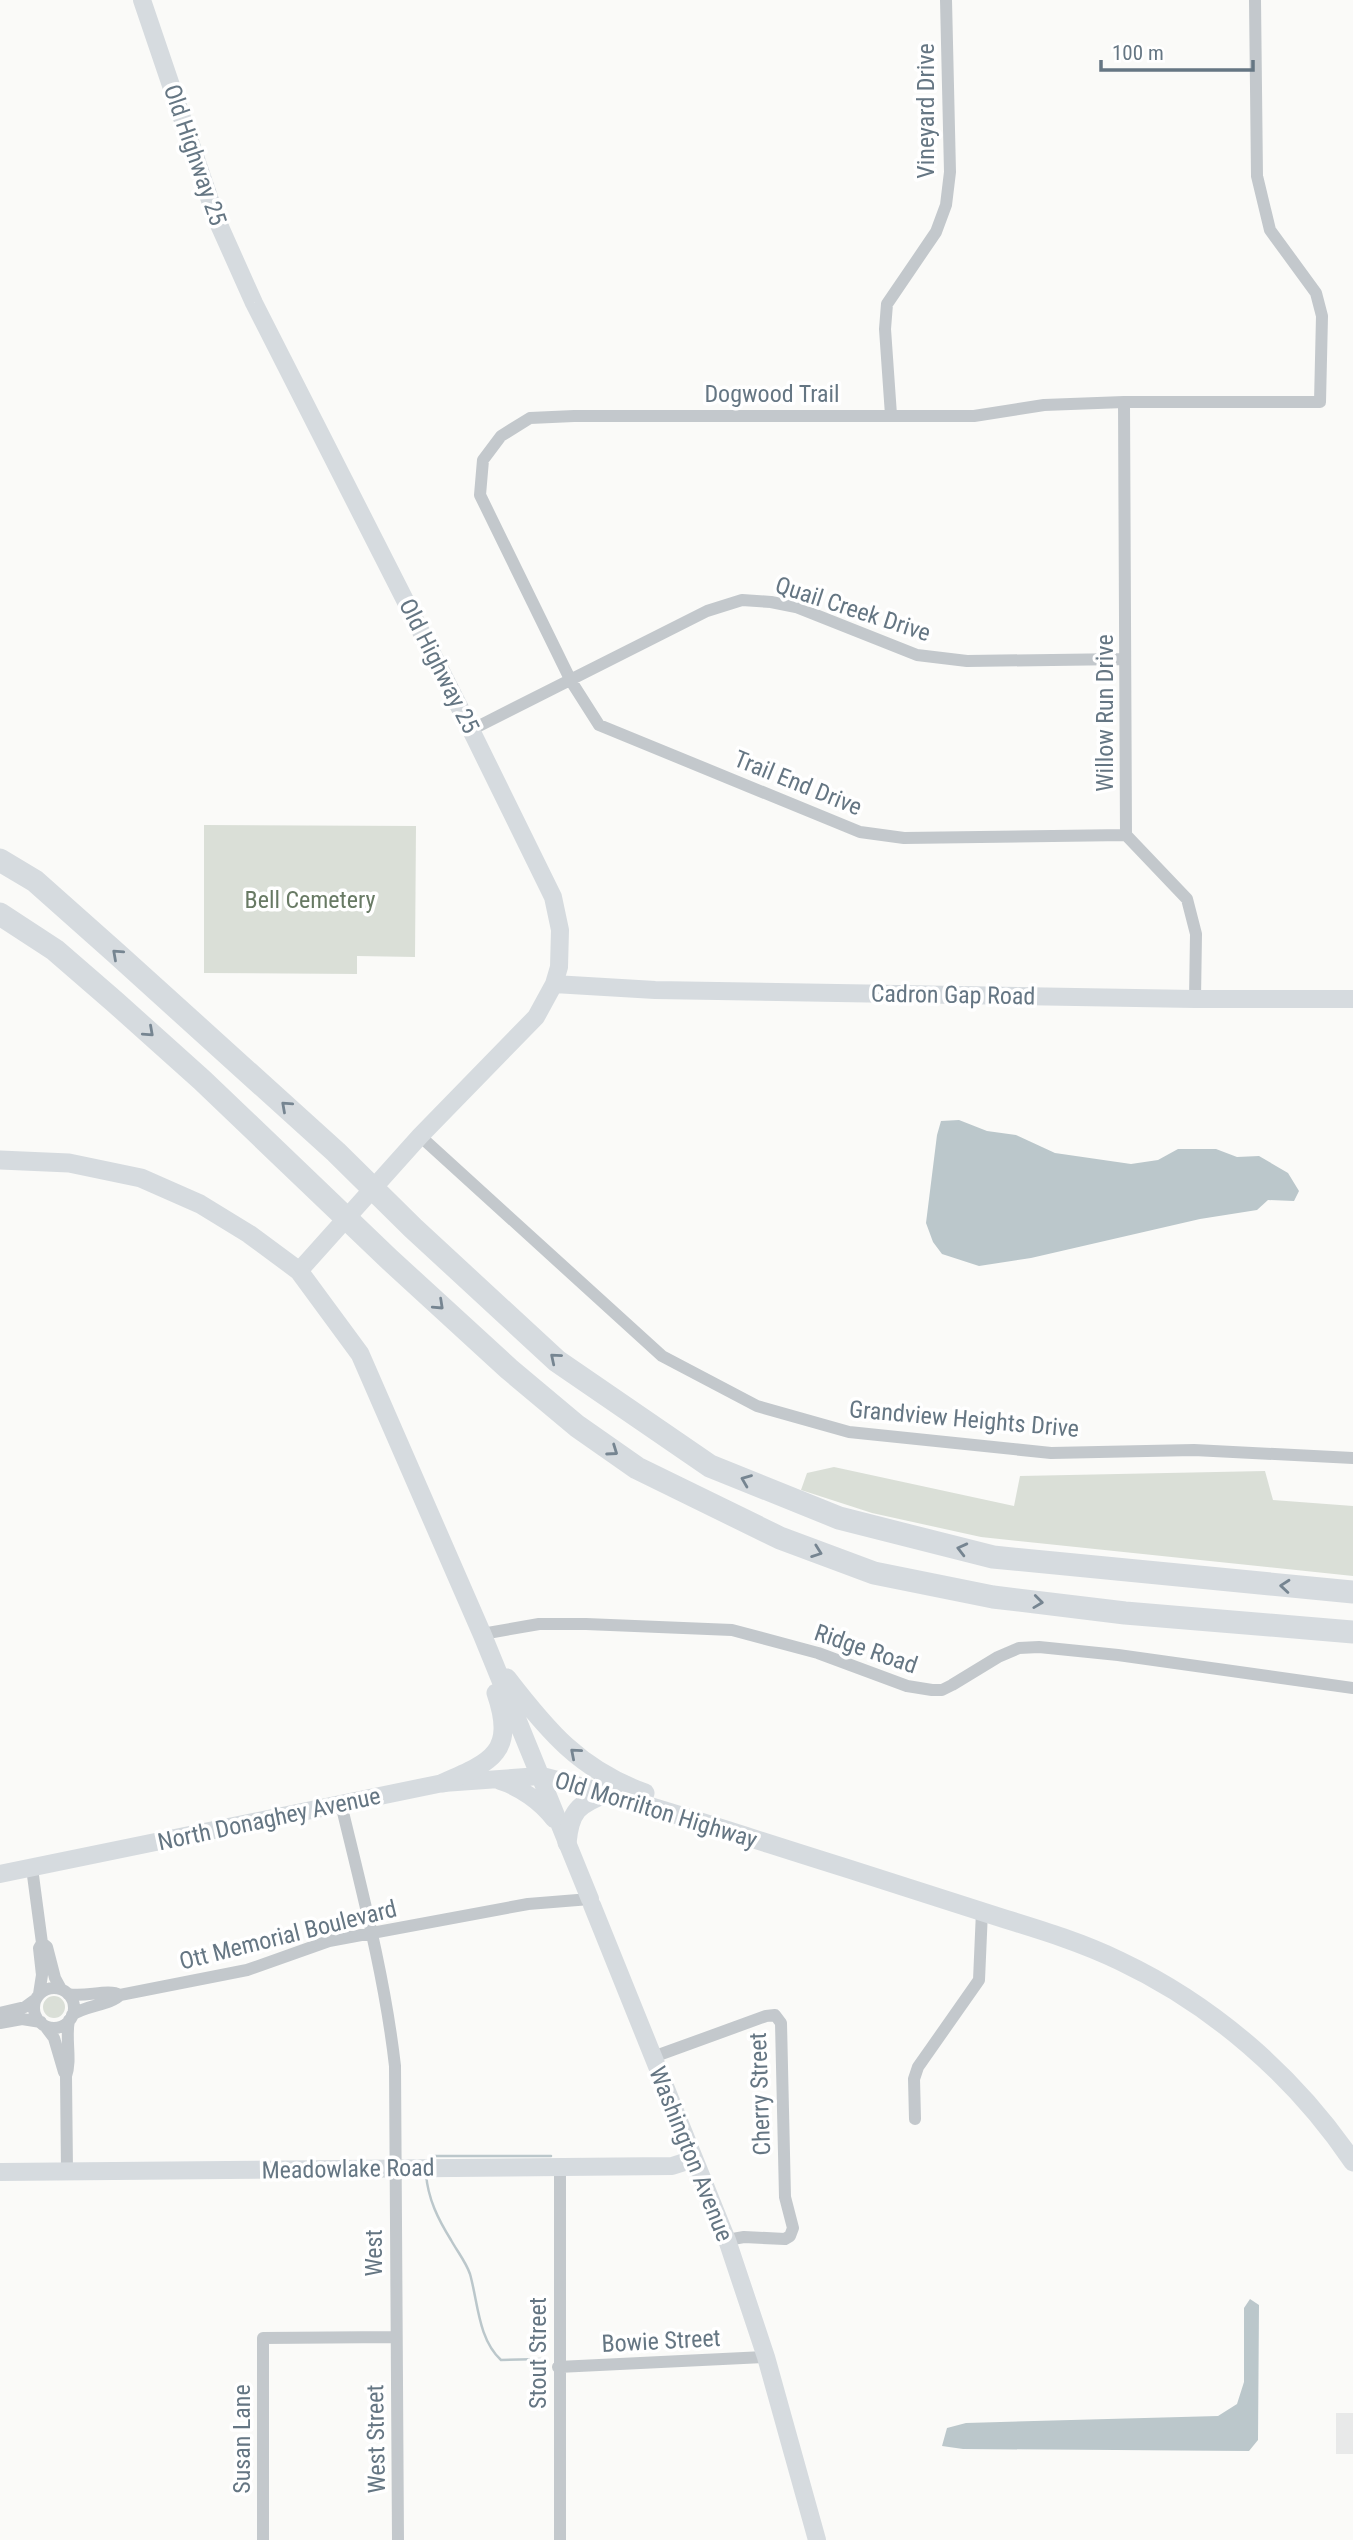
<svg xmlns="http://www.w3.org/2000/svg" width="1353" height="2540" font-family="'Roboto Condensed',sans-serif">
<rect width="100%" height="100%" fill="#fafaf8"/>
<path fill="#e8e9e9" d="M1336 2413H1353V2454H1336Z"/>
<path fill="#dadfd7" d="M204 825 416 826 415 957 357 956V974L204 973Z
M834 1467 1014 1506 1020 1476 1265 1471 1273 1500 1353 1506V1576L981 1537 872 1513 801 1490 807 1473Z
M43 2007a11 11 0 1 1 22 0a11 11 0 1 1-22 0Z"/>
<path fill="#bbc7cb" d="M959 1120 987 1131 1016 1135 1055 1153 1131 1164 1158 1160 1178 1149H1216L1237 1157 1259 1156 1288 1173 1299 1191 1294 1201 1268 1200 1257 1210 1200 1219 1031 1258 979 1266 942 1254 933 1242 926 1223 937 1135 941 1121Z
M1250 2299 1259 2305 1258 2440 1249 2451 963 2449 942 2446 947 2428 966 2423 1218 2416 1237 2404 1244 2382V2308Z"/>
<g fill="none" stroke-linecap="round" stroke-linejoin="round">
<path stroke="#bbc7cb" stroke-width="2.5" d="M430 2161 432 2156H551
M426 2174C428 2199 438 2219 451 2240 457 2251 466 2262 470 2274 478 2302 478 2339 501 2360L542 2359"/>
<path stroke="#c3c8cc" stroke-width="12" d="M1124 402 1126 835 1187 899 1196 934 1195 999
M891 415 885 329 887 304 936 232 946 205 950 172 946 0
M471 730 707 611 742 600 771 602 796 607 917 655 967 661 1125 659
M1126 835 904 838 860 832 599 725 571 681 480 495 483 460 501 436 530 418 574 416H974L1044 405 1124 402H1320L1322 316 1316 293 1270 230 1257 176 1255 0
M420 1136 662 1356 757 1406 849 1432 1051 1453 1194 1450 1353 1458
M482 1634 539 1624H586L732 1630 818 1653 907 1686 932 1690H942L952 1685 998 1657 1019 1648 1039 1647 1118 1655 1353 1688
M341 1804C362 1891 385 1978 395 2066L398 2540
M32 1868 42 1943 39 1948 42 1975 39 1994
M42 1943 47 1947 55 1978 61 1989
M34 2008a20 20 0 1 1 40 0a20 20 0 1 1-40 0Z
M68 1994C85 1998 108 1988 120 1995
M0 2013 25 2007 36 1999
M72 2015C86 2005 111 2005 120 1995L247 1970 329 1941 528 1904 590 1899 592 1905
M0 2023 22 2019 41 2022
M45 2026 54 2038 64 2072
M653 2057 766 2016 775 2015 781 2023 785 2197 793 2228 790 2236 785 2239 744 2237 727 2240
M915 2119 914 2079 918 2067 979 1980 982 1911
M560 2166V2540
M67 2171 66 2076C72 2059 65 2039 69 2020
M558 2367 766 2357
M263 2540V2338L396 2337"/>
<path stroke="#d6dbdf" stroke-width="18" d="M142 0 216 218 254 303 471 730 553 897 560 930 559 967 554 984 536 1017 420 1136 299 1271
M554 984 655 990 1195 999H1353
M500 1781C520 1787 541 1802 554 1819
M0 1874 443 1783 540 1776 590 1899
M592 1905 727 2240 766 2357 817 2540
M0 2172 672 2166 694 2159"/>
<path stroke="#d6dbdf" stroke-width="19" d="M0 1160 69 1163 141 1178 200 1204 249 1234 299 1271 360 1354 482 1634 540 1776C644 1802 746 1837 849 1869 901 1886 953 1902 1005 1919 1044 1931 1083 1943 1120 1961 1213 2005 1295 2076 1353 2162
M507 1678C547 1730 580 1770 645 1793
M443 1783C492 1762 516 1752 496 1693
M567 1843C570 1811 578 1804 608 1793"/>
<path stroke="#d6dbdf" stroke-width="23" d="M0 860 35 881 116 953 336 1152 413 1228 557 1361 710 1466 839 1518 993 1557 1353 1592
M0 914 55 950 115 1002 202 1080 389 1259 509 1369 577 1426 637 1468 780 1538 874 1573 993 1597 1125 1613 1353 1632"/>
</g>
<defs><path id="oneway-chevron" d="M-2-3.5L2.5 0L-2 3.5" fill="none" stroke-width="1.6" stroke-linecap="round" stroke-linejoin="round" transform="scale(1.75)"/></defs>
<g stroke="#768591">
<use href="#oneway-chevron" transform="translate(117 954) rotate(-138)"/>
<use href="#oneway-chevron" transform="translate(149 1032) rotate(42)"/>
<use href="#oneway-chevron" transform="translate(286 1106) rotate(-138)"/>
<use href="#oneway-chevron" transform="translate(439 1305) rotate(43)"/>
<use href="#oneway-chevron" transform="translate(555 1358) rotate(-140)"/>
<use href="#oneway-chevron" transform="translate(613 1451) rotate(35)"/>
<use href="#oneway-chevron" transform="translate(746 1480) rotate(-158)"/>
<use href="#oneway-chevron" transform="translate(962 1549) rotate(-166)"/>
<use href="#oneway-chevron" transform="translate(817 1552) rotate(20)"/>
<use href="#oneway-chevron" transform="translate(1285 1586) rotate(-175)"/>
<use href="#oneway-chevron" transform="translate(1038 1602) rotate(7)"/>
<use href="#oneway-chevron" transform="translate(575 1753) rotate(-139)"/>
</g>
<g text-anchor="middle" stroke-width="7" stroke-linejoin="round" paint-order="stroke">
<g font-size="24" fill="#657683" stroke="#fff">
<text transform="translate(926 111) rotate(-90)" y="8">Vineyard Drive</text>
<text transform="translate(195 155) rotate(71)" y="8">Old Highway 25</text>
<text x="772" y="402">Dogwood Trail</text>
<text transform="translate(853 609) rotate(18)" y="8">Quail Creek Drive</text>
<text transform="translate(439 666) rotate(63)" y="8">Old Highway 25</text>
<text transform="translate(1105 713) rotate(-90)" y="8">Willow Run Drive</text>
<text transform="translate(798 783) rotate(22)" y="8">Trail End Drive</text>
<text transform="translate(953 995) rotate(1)" y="8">Cadron Gap Road</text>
<text transform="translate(964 1419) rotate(5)" y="8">Grandview Heights Drive</text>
<text transform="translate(866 1649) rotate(19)" y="8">Ridge Road</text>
<text transform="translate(656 1810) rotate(17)" y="8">Old Morrilton Highway</text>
<text transform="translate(269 1819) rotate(-12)" y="8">North Donaghey Avenue</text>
<text transform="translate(288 1935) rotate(-14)" y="8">Ott Memorial Boulevard</text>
<text transform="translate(760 2094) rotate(-92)" y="8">Cherry Street</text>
<text transform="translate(691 2154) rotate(68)" y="8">Washington Avenue</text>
<text transform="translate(348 2169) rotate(-1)" y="8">Meadowlake Road</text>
<text transform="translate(374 2253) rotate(-90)" y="8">West</text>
<text transform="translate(661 2341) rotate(-3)" y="8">Bowie Street</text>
<text transform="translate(538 2353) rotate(-90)" y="8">Stout Street</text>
<text transform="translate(242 2439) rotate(-90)" y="8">Susan Lane</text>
<text transform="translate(376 2439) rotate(-91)" y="8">West Street</text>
</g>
<g font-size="24" fill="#687a64" stroke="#fff">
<text x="310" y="908">Bell Cemetery</text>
</g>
</g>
<path d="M1101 60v10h152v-10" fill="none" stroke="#657683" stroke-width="3.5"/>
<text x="1112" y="60" font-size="21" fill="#657683" stroke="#ffffff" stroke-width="5" paint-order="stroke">100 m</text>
</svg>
